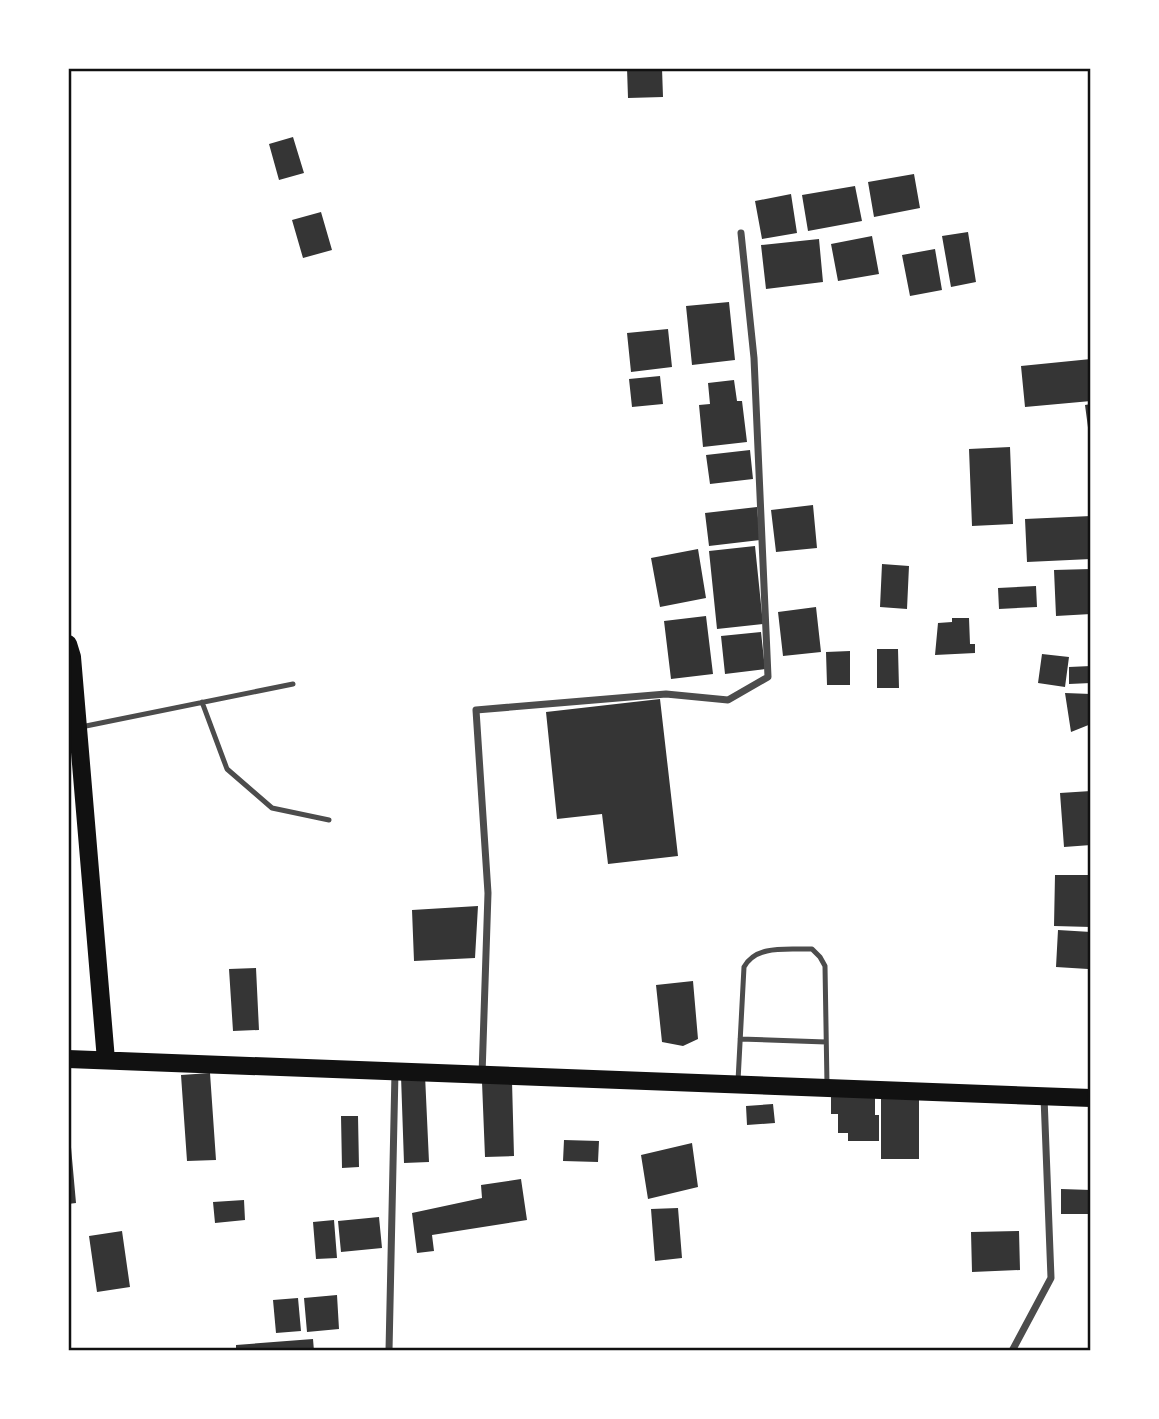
<svg xmlns="http://www.w3.org/2000/svg" width="1159" height="1419" font-family="'Alegreya Sans',sans-serif">
<rect width="100%" height="100%" fill="#fff"/>
<path fill="#353535" d="M627 68H662L663 97 628 98Z
M293 137 304 173 279 180 269 144Z
M914 174 920 208 874 217 868 182Z
M855 186 862 221 808 231 802 195Z
M791 194 797 233 762 239 755 201Z
M321 212 332 250 303 258 292 220Z
M968 232 976 282 951 287 942 236Z
M872 236 879 274 838 281 831 244Z
M819 239 823 282 766 289 761 245Z
M935 249 942 290 910 296 902 255Z
M729 302 735 360 692 365 686 306Z
M668 329 672 367 631 372 627 333Z
M1091 359V401L1025 407 1021 366Z
M660 376 663 404 632 407 629 379Z
M734 380 737 401H742L747 442 703 447 699 405 710 404 708 383Z
M1091 404V435H1089L1085 405Z
M1010 447 1013 524 972 526 969 449Z
M750 450 753 479 710 484 706 455Z
M813 505 817 548 776 552 771 510Z
M757 507 760 540 709 546 705 513Z
M1091 516V559L1027 562 1025 519Z
M755 546 763 624 717 629 709 551Z
M698 549 706 598 660 607 651 558Z
M882 564 909 566 907 609 880 607Z
M1091 569V614L1056 616 1054 570Z
M1036 586 1037 607 999 609 998 588Z
M816 607 821 652 783 656 778 612Z
M706 616 713 674 671 679 664 621Z
M952 618H969L970 644H975V653L935 655 938 623 952 622Z
M761 632 765 669 725 674 721 636Z
M877 649H898L899 688H877Z
M850 651V685H827L826 652Z
M1042 654 1069 657 1065 687 1038 683Z
M1091 666V683L1069 684V667Z
M1065 693 1091 694V724L1071 732Z
M660 699 678 856 608 864 602 814 557 819 546 712Z
M1091 791V845L1064 847 1060 793Z
M1055 875H1091V927L1054 926Z
M478 906 475 958 414 961 412 910Z
M1058 930 1091 932 1088 969 1056 967Z
M256 968 259 1030 233 1031 229 969Z
M693 981 698 1039 683 1046 662 1042 656 985Z
M210 1073 216 1160 187 1161 181 1075Z
M425 1075 429 1162 404 1163 401 1076Z
M512 1081 514 1156 485 1157 482 1082Z
M831 1094H875V1115H879V1141H848V1133H838V1114H831Z
M881 1096H919V1159H881Z
M773 1104 775 1123 747 1125 746 1106Z
M341 1116H358L359 1167 342 1168Z
M68 1136H70L76 1203 68 1204Z
M564 1140 599 1141 598 1162 563 1161Z
M692 1143 698 1187 648 1199 641 1155Z
M521 1179 527 1220 432 1235 434 1251 417 1253 412 1213 482 1198 481 1185Z
M1061 1189 1091 1190V1214H1061Z
M244 1200 245 1220 215 1223 213 1202Z
M678 1208 682 1258 655 1261 651 1209Z
M379 1217 382 1248 341 1252 338 1221Z
M334 1220 337 1258 316 1259 313 1222Z
M122 1231 130 1287 97 1292 89 1236Z
M1019 1231 1020 1270 972 1272 971 1232Z
M337 1295 339 1329 307 1332 304 1298Z
M298 1298 301 1331 276 1333 273 1300Z
M313 1339 314 1351H236V1345Z"/>
<g fill="none" stroke-linecap="round" stroke-linejoin="round">
<path stroke="#4c4c4c" stroke-width="5" d="M202 702 227 769 272 808 329 820
M81 727 293 684
M740 1039 826 1042
M738 1081 744 967C757 944 788 950 812 949L820 957 825 966 827 1085"/>
<path stroke="#4c4c4c" stroke-width="7" d="M482 1075 488 893 476 710 666 694 728 700 768 677 754 358 741 233
M389 1351 395 1072
M1012 1351 1051 1278 1044 1097"/>
<path stroke="#111" stroke-width="18" d="M68 644 72 657 106 1060
M68 1059 1091 1098"/>
</g>
<rect width="1159" height="1419" fill="none" stroke="#ffffff" stroke-width="140"/>
<rect x="70" y="70" width="1019" height="1279" fill="none" stroke="#111" stroke-width="2.5"/>
</svg>
